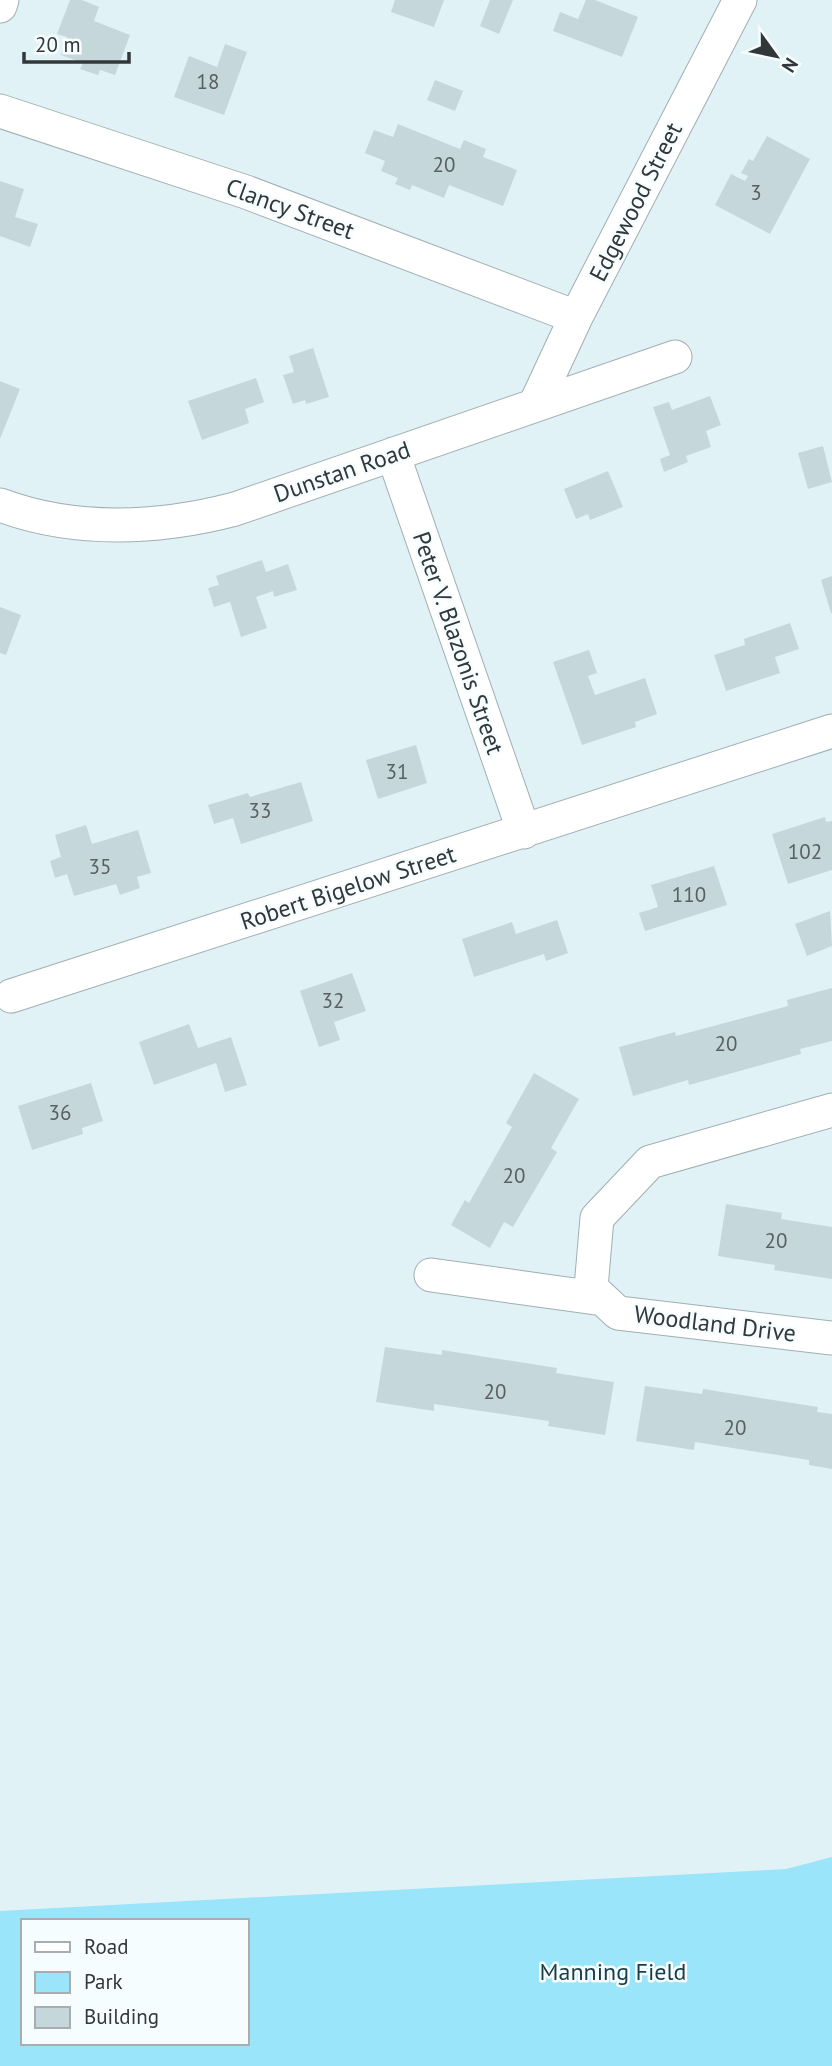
<svg xmlns="http://www.w3.org/2000/svg" width="832" height="2066" font-family="'PT Sans',sans-serif">
<style>
.green{fill:#9ae5fa;fill-rule:evenodd}
.building{fill:#c6d7db}
.lines{fill:none;stroke-linecap:round;stroke-linejoin:round}
.street-casing{stroke:#9fafb3;stroke-width:35}
.street{stroke:#fff;stroke-width:33}
.labels{text-anchor:middle;stroke-width:5;stroke-linejoin:round;paint-order:stroke}
.number-label{font-size:21px;fill:#576062}
.street-label{font-size:24px;fill:#32383a;stroke:#f6fdff}
.park-label{font-size:24px;fill:#193d46;stroke:#f6fdff}
</style>
<rect width="100%" height="100%" fill="#e1f2f7"/>
<path class="green" d="M832 1857V2066H0V1911L786 1869ZM23 1921H247V2043H23Z"/>
<path class="building" d="M70 0H82L99 7 94 21 130 35 115 75 100 70 98 75 80 69 83 63 61 55 67 37 57 34Z
M395 0H444L434 27 391 12Z
M490 0H513L499 34 480 26Z
M586 0H595L638 17 622 57 553 31 560 12 578 19Z
M225 44 247 52 224 115 174 97 189 56 217 67Z
M435 80 463 91 455 111 427 100Z
M398 124 460 149 464 140 486 149 483 157 517 170 503 206 449 185 444 198 412 185 410 190 395 184 398 178 381 171 385 161 365 153 374 130 393 137Z
M767 136 810 159 770 234 715 205 731 174 745 181 748 176 741 173 749 159 753 161Z
M0 181 24 189 15 217 38 224 30 247 0 236Z
M313 348 329 397 306 404 305 400 293 404 283 375 294 372 289 356Z
M256 378 264 402 245 409 249 423 202 440 188 401Z
M0 381 20 389 0 439Z
M710 396 721 425 706 431 711 447 686 456 688 462 664 472 660 459 670 455 653 407 669 402 672 410Z
M823 446 832 482 808 489 798 453Z
M608 471 623 507 590 520 588 514 576 519 564 489Z
M262 560 266 572 288 564 297 590 274 597 273 591 256 597 267 628 241 637 230 602 214 607 208 588 219 585 216 576Z
M832 576V613H831L821 580Z
M0 607 21 615 6 655 0 653Z
M790 623 799 649 775 657 780 673 726 691 714 655 745 645 744 639Z
M589 650 597 673 588 676 595 695 645 678 657 714 635 722 636 727 582 745 553 662Z
M416 745 427 783 378 799 366 760Z
M301 782 313 821 241 844 233 818 214 824 208 805 248 793 250 797Z
M825 817 826 822 832 821V870L788 884 772 834Z
M86 825 92 844 138 830 151 873 137 877 140 888 120 895 116 884 74 896 67 874 55 878 50 861 61 857 55 835Z
M714 866 727 905 645 931 639 913 658 907 651 885Z
M830 911 832 946 807 956 795 924Z
M557 920 568 953 546 961 544 954 474 977 462 939 512 922 516 934Z
M352 973 366 1011 334 1022 340 1040 319 1047 300 991Z
M832 988V1041L800 1049 801 1054 689 1085 688 1080 633 1096 619 1047 675 1032 676 1036 788 1006 787 1000Z
M189 1024 198 1048 231 1037 247 1085 225 1092 216 1063 154 1085 139 1042Z
M534 1073 579 1099 551 1148 557 1152 513 1227 504 1222 490 1248 451 1225 465 1200 469 1203 512 1127 506 1123Z
M91 1083 103 1121 82 1128 83 1134 32 1150 18 1106Z
M726 1204 782 1213 781 1219 832 1227V1279L774 1270 775 1265 718 1256Z
M385 1347 442 1355V1350L557 1368 556 1373 614 1382 605 1435 548 1426 549 1421 434 1404V1411L376 1402Z
M645 1386 702 1394 703 1389 818 1407 817 1412 832 1414V1469L809 1465V1460L695 1442 694 1450 636 1441Z"/>
<g class="lines">
<defs>
<path id="street" d="M0 6 2 0
M0 111 246 192 576 317
M535 405 576 317 740 0
M393 454 524 832
M0 505C75 533 159 529 235 509L675 357
M11 996 832 731
M832 1110 650 1162 597 1218 591 1288 618 1313 832 1338
M431 1275 603 1299"/>
</defs>
<use href="#street" class="street-casing"/>
<use href="#street" class="street"/>
</g>
<g class="labels">
<g class="number-label">
<text x="208" y="89">18</text>
<text x="444" y="172">20</text>
<text x="756" y="200">3</text>
<text x="397" y="779">31</text>
<text x="260" y="818">33</text>
<text x="805" y="859">102</text>
<text x="100" y="874">35</text>
<text x="689" y="902">110</text>
<text x="333" y="1008">32</text>
<text x="726" y="1051">20</text>
<text x="60" y="1120">36</text>
<text x="514" y="1183">20</text>
<text x="776" y="1248">20</text>
<text x="495" y="1399">20</text>
<text x="735" y="1435">20</text>
</g>
<g class="street-label">
<text transform="translate(636 202) rotate(-63)" y="8">Edgewood Street</text>
<text transform="translate(290 209) rotate(20)" y="8">Clancy Street</text>
<text transform="translate(342 472) rotate(-19)" y="8">Dunstan Road</text>
<text transform="translate(458 643) rotate(71)" y="8">Peter V. Blazonis Street</text>
<text transform="translate(348 888) rotate(-18)" y="8">Robert Bigelow Street</text>
<text transform="translate(715 1324) rotate(7)" y="8">Woodland Drive</text>
</g>
<g class="park-label">
<text x="613" y="1980">Manning Field</text>
</g>
</g>
<rect x="21" y="1919" width="228" height="126" fill="#f6fdff" stroke="#a8aeb0" stroke-width="2"/>
<rect x="35" y="1942" width="35" height="10" fill="#ffffff" stroke="#a8aeb0" stroke-width="2"/>
<text x="84" y="1954" font-size="21" fill="#32383a">Road</text>
<rect x="35" y="1972" width="35" height="21" fill="#9ae5fa" stroke="#a8aeb0" stroke-width="2"/>
<text x="84" y="1989" font-size="21" fill="#32383a">Park</text>
<rect x="35" y="2007" width="35" height="21" fill="#c6d7db" stroke="#a8aeb0" stroke-width="2"/>
<text x="84" y="2024" font-size="21" fill="#32383a">Building</text>
<g transform="translate(776 56) rotate(123)" stroke="#f6fdff" stroke-width="5" paint-order="stroke">
<path d="M0-5L12 26L0 18L-12 26Z" fill="#32383a"/>
<text y="-10" font-size="19" font-weight="bold" text-anchor="middle" fill="#32383a">N</text>
</g>
<path d="M24 52v10h105v-10" fill="none" stroke="#32383a" stroke-width="3.5"/>
<text x="35" y="52" font-size="21" fill="#32383a" stroke="#f6fdff" stroke-width="5" paint-order="stroke">20 m</text>
</svg>
